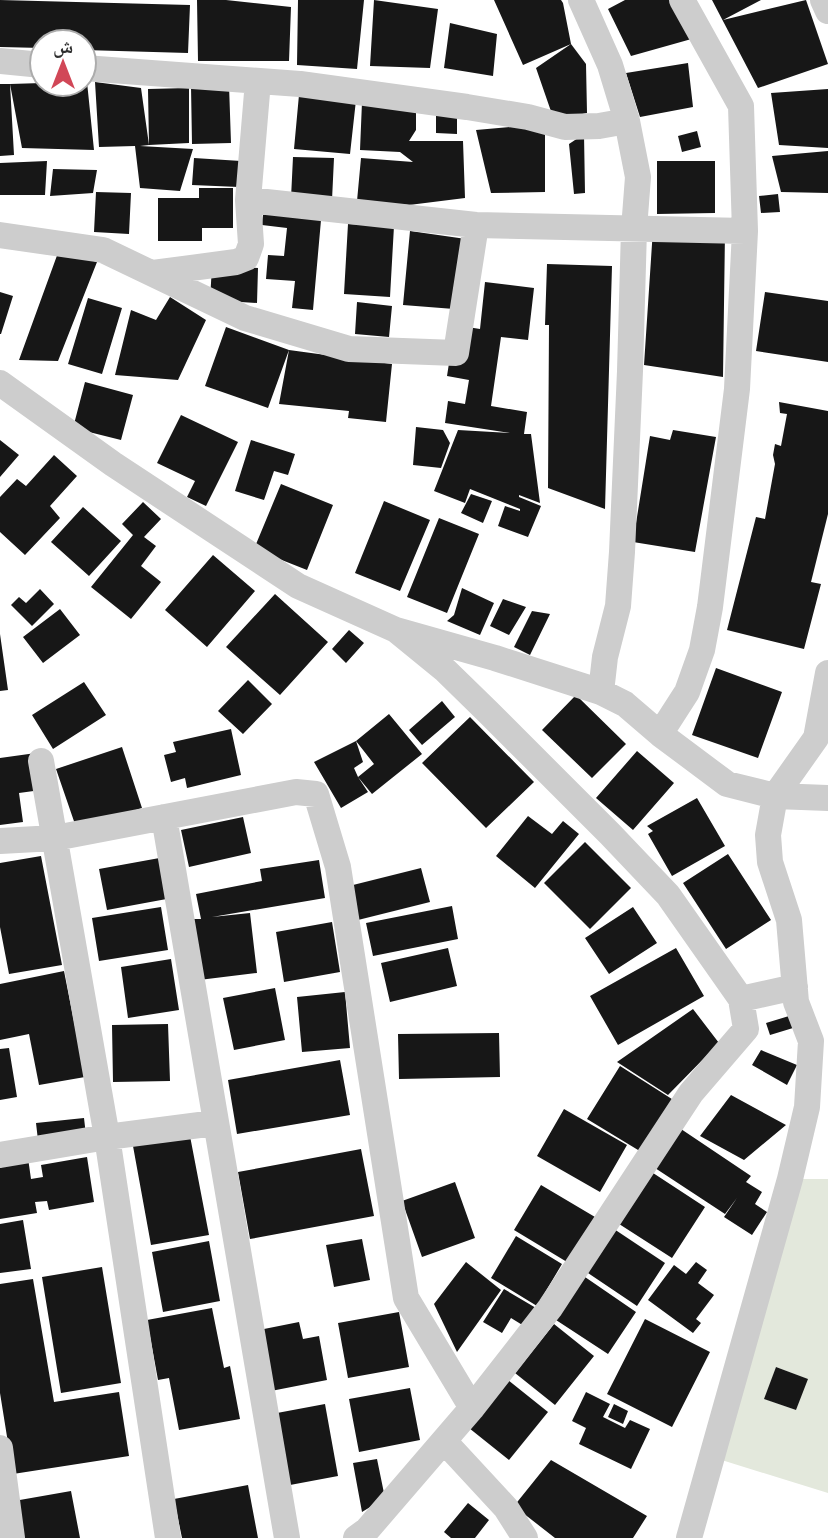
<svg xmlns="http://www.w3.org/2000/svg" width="828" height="1538" font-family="'Exo 2','Noto Naskh Arabic',sans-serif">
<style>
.green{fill:#e3e8dc;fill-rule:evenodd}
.building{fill:#171717;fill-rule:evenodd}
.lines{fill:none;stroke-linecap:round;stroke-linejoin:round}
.minor{stroke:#cdcdcd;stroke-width:26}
</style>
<rect width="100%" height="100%" fill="#fff"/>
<path class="green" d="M790 1179H828V1493L712 1457ZM776 1367 807 1379 796 1410 765 1399Z"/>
<path class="building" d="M0 0 190 5 188 53 84 50V42H42V48L0 47Z
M197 0H226L291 7 289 61H198Z
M298 0H364L357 69 297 65Z
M374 0 438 9 430 68 370 66Z
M494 0H561L563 3 571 44 523 65Z
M625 0H678L695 38 631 56 608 9Z
M712 0H761L723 20 806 0 828 64 758 88Z
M450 23 497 34 493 76 444 68Z
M571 44 586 64 587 113 554 120 536 68Z
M688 63 693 107 640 117 626 73Z
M84 82H87L94 150 22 148 10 84 14 155 0 156V84H10L42 83 84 84Z
M95 82 141 88 149 145 148 89 189 88V143L149 145 140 146 193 149 180 191 140 188 135 146 99 147Z
M300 84 357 91 350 154 294 149Z
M229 85 231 143 192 144 191 86Z
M828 89V148L779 145 771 93Z
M362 102 416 111V130L409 141H463L465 198 409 205 357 201 361 158 413 162 400 152 360 150Z
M436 114 457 115V134L436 133Z
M545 124V192L491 193 476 130Z
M697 131 701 147 682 152 678 136Z
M584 134 585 193 574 194 569 144Z
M828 151V193L781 192 772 156Z
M293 157 334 158 332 200 291 198Z
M194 158 241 161 239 187 192 185Z
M47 161 45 195H0V163Z
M657 161H715V213L657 214Z
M53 169 97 170 93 193 50 196Z
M199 188H233V228H202V241H158V198H199Z
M96 192 131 193 129 234 94 232Z
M778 194 780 212 761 213 759 196Z
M264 204 322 209 313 310 292 308 295 281 266 279 268 255 284 256 287 228 262 225Z
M348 224 394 226 390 297 344 294Z
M653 229 725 232 723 377 644 365Z
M410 231 473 240 454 309 403 305Z
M59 250 97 262 58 361 19 360Z
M547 264 612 266 605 509 548 488 549 325H545Z
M212 266 258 268 257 303 210 300Z
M485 282 534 288 528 340 501 337 491 406 527 412 524 434H531L540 503 519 495V497L541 506 528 537 498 526 505 506 520 511V509L470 489 465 503 434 491 458 430 510 433 445 423 448 401 465 404 469 380 447 376 455 325 480 329Z
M0 292 13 296 1 334H0Z
M765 292 828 301V362L756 351Z
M170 297 206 320 178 380 115 375 131 310 156 320Z
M88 298 122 308 102 374 68 364Z
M357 302 392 306 389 337 355 334Z
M226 327 289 350 268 408 205 386Z
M289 350 392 364 386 422 348 418 349 411 279 404Z
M85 382 133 395 121 440 73 428Z
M779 402 828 411V514L811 582 821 584 804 649 727 630 756 517 765 519 775 464 773 455 775 444 781 446 787 414 780 413Z
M181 415 238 442 206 506 187 497 195 481 157 463Z
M416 427 443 430 450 443 441 468 413 465Z
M673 430 716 437 695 552 633 542 650 436 670 440Z
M0 440 19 455 0 477Z
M251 440 295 454 288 475 274 471 264 500 235 491Z
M54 455 77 476 50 506 60 518 25 555 0 532V497L17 479 26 486Z
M281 484 333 505 307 570 254 549Z
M471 494 492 501 483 523 461 513Z
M384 501 430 520 400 591 355 573Z
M143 502 161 519 144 537 156 546 141 566 161 582 131 619 91 587 133 535 122 524Z
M83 507 121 541 89 576 51 542Z
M439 518 479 534 447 613 407 597Z
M213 555 255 591 207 647 165 610Z
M462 588 494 603 480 635 447 621 454 615Z
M40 589 54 604 32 626 11 605 19 597 26 603Z
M275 594 328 642 280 695 226 647Z
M503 599 526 607 509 635 490 626Z
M60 609 80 635 43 663 23 637Z
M532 611 550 614 530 655 514 647Z
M349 630 364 643 346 663 332 649Z
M0 634 8 690 0 691Z
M716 668 782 692 758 758 692 735Z
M248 680 272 704 243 734 218 711Z
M84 682 106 715 53 749 32 715Z
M576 695 626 744 592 778 542 730Z
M442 701 455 717 422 745 409 730Z
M389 714 422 754 372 794 358 777 368 792 341 808 314 762 356 741ZM356 741 374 764 358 777 354 768 363 762Z
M470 717 534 782 486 828 422 763Z
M231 729 241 775 187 788 185 778 171 782 164 755 176 752 173 742Z
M122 747 142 808 77 830 56 769Z
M637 751 674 783 633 830 596 798Z
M36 753 41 790 19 793 23 822 0 825V758Z
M697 798 725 846 672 876 648 834 653 831 647 826Z
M528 816 552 834 563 821 579 834 535 888 496 856Z
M243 817 251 853 189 867 181 830Z
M585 842 631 888 590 929 544 883Z
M728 854 771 920 726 949 683 883Z
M41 856 62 965 9 974 0 927V863Z
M165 857 172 898 107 910 99 869Z
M319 860 325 898 212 917 250 913 257 973 199 980 192 919H201L196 894 262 881 260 869Z
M421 868 430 902 358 920 349 886Z
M452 906 458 939 373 956 366 923Z
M161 907 168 950 99 961 92 918Z
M633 907 657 943 609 974 585 938Z
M332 922 340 972 284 982 276 932Z
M448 948 457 986 390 1002 381 963Z
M676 948 704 996 618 1045 590 996Z
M171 959 179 1010 128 1018 121 967Z
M64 971 85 1077 39 1085 29 1034 0 1040V984Z
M275 988 285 1040 234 1050 223 998Z
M345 992 350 1048 302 1052 297 997Z
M693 1009 719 1043 668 1095 617 1062Z
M789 1016 793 1028 770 1035 766 1023Z
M168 1024 170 1081 113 1082 112 1025Z
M499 1033 500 1077 399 1079 398 1034Z
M9 1048 17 1097 0 1100V1049Z
M761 1050 797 1065 787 1085 752 1065Z
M340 1060 350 1115 237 1134 228 1080Z
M620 1066 675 1101 643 1153 587 1119Z
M731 1095 786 1125 744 1160 700 1136Z
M564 1109 627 1145 600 1192 537 1156Z
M84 1118 87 1144 39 1149 36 1123Z
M681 1129 751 1176 746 1182 762 1192 755 1204 767 1212 752 1235 724 1217 737 1198 725 1214 655 1168Z
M190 1136 209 1235 151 1245 133 1146Z
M361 1149 374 1216 250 1239 238 1172Z
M87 1157 94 1202 49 1210 47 1201 35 1202 37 1213 0 1219V1163L28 1158 31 1179 43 1177 41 1165Z
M650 1171 705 1207 672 1258 616 1222Z
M455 1182 475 1238 422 1257 402 1201Z
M541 1185 595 1217 567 1262 514 1230Z
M23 1220 31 1269 0 1273V1224Z
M614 1229 665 1263 637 1306 585 1271Z
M516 1236 562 1264 537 1306 491 1278Z
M362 1239 370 1280 334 1287 326 1245Z
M209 1241 220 1301 163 1312 152 1252Z
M466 1262 501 1290 457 1352 434 1304Z
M696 1262 707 1270 698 1283 714 1295 696 1319 701 1323 693 1333 648 1300 674 1265 686 1274Z
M102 1267 121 1383 61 1393 42 1277Z
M585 1277 636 1312 608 1354 556 1320Z
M33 1279 54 1402 119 1392 129 1456 13 1474 0 1393V1284Z
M504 1289 536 1308 524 1326 511 1318 502 1333 483 1322Z
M212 1308 224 1368 230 1366 240 1419 179 1430 169 1378 158 1380 147 1320Z
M399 1312 409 1367 348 1378 338 1323Z
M645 1319 710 1352 672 1427 607 1394Z
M299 1322 303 1339 319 1336 327 1380 271 1391 259 1330Z
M554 1324 594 1356 555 1405 515 1373Z
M776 1367 808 1379 796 1410 764 1399Z
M508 1380 548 1412 509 1460 469 1428Z
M410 1388 420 1440 359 1452 349 1399Z
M586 1392 610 1404 603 1417 625 1428 630 1420 650 1429 631 1469 579 1444 586 1428 572 1421Z
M325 1404 338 1476 290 1485 277 1413Z
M614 1404 628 1411 623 1424 608 1417Z
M377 1459 385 1498 362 1512 353 1463Z
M551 1460 647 1516 633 1538H555L514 1506Z
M248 1485 258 1538H182L174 1499Z
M71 1491 80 1538H21L14 1501Z
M468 1503 489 1520 475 1538H451L444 1532Z"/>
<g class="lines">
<path class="minor" d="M581 0 610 65 627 121 638 177 634 229 630 371 622 552 618 606 605 657 601 692
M823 0 828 11
M0 61 42 65
M84 68 300 84 467 107 528 117 565 127 599 126 627 121
M248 200 476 225 745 231
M0 235 103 250 245 318 349 349 456 353 476 225
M153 273 236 262 246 258 251 244 248 200 258 81
M0 383 113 464 298 586 396 630 495 658 601 692 625 704 660 734 727 784 775 796 816 738 828 673
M660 734 687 692 702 650 710 607 737 389 745 231 741 106 682 0
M41 761 107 1137 168 1538
M164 817 287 1538
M0 841 55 838 296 792 316 794 338 867 406 1298 472 1408
M741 999 795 987
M0 1155 107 1137 215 1123
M444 1441 506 1508 525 1538
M0 1448 12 1538
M356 1538 367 1530 472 1408 550 1308 691 1093 746 1029 741 999 668 895 610 834 488 712 445 670 396 630
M689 1538 790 1179 807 1107 811 1041 796 1002 789 920 770 862 768 835 775 796 828 798"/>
</g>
<g transform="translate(63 63)"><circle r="33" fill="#ffffff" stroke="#acacac" stroke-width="2"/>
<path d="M0-5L12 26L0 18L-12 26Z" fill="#d14757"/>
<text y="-10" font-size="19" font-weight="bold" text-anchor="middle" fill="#303030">ش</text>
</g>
</svg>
